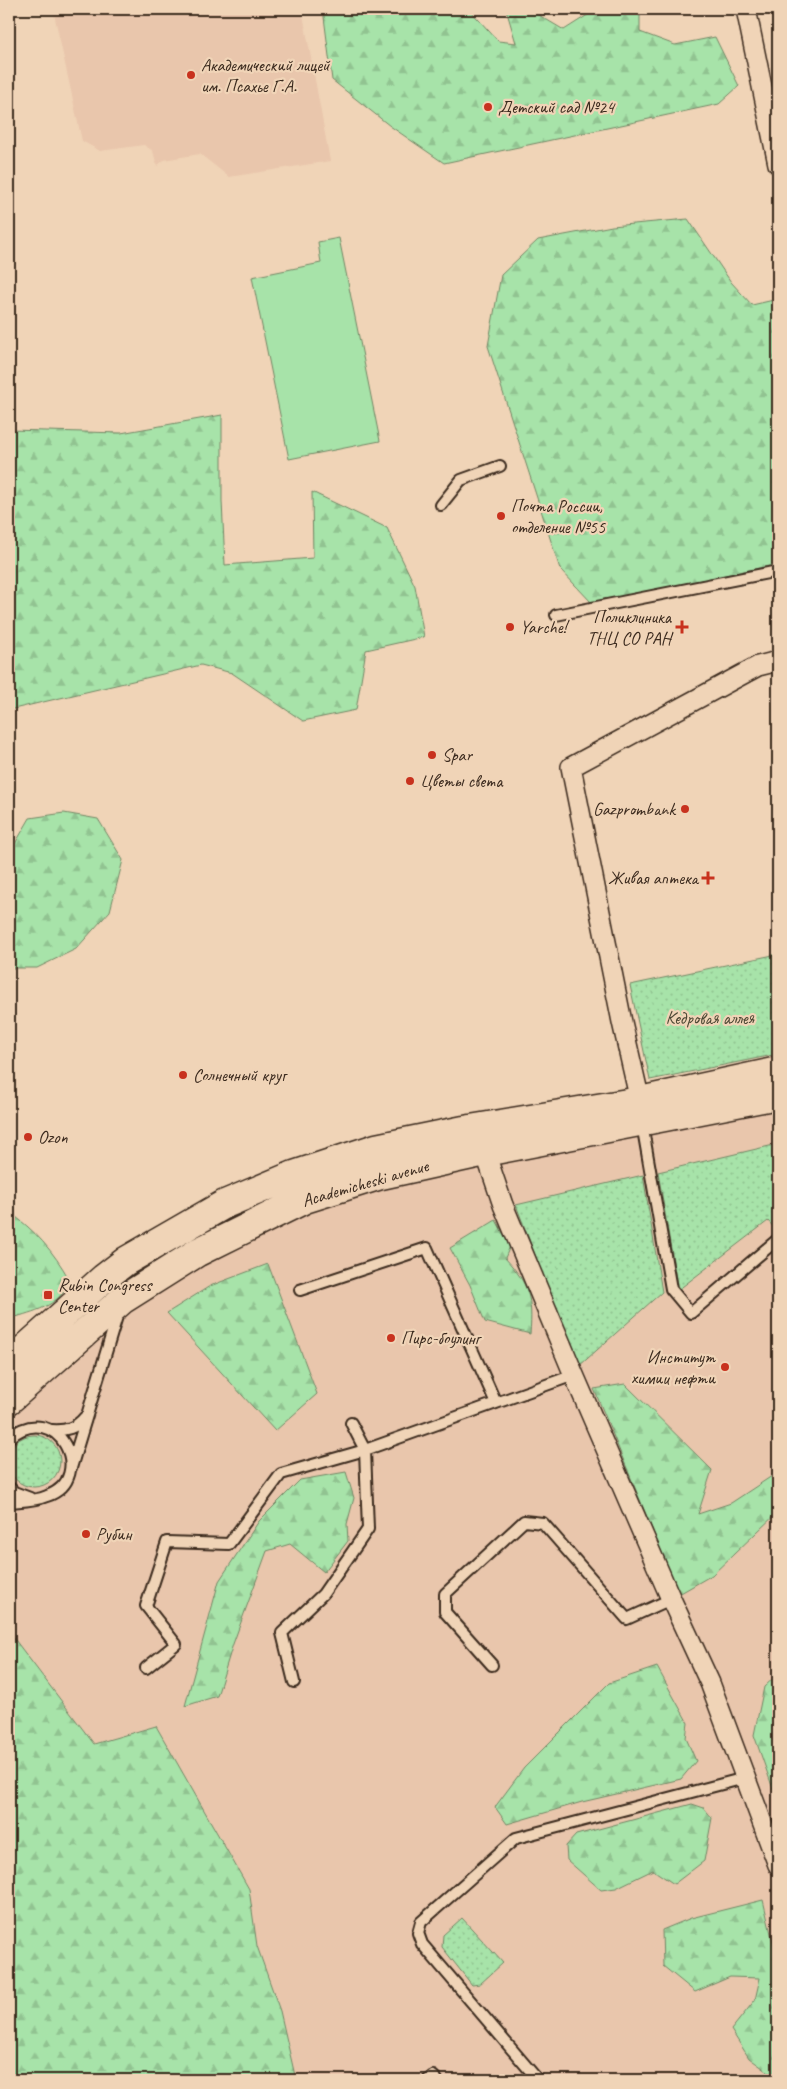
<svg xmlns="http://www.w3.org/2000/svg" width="787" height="2089" font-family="Caveat,sans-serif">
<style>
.built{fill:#e9c6ac}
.grass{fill:url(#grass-dots);stroke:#718664}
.forest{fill:url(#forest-firs);stroke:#718664}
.pitch{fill:#a7e3a9;stroke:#718664}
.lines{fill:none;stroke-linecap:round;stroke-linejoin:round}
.lane-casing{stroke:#3b2a1e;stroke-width:14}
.street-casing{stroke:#3b2a1e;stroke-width:22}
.secondary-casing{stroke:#3b2a1e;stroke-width:31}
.lane{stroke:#f0d4b7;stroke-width:10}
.street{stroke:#f0d4b7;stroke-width:19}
.secondary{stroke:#f0d4b7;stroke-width:28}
.poi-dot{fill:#c8321e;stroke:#f0d4b7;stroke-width:2}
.labels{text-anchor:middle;stroke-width:4.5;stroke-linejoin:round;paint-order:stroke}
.poi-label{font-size:18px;fill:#3b2a1e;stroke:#f0d4b7;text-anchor:start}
.park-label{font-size:18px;fill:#4b4633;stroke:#f0d4b7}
.street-label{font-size:18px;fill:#3b2a1e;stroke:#f0d4b7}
</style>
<defs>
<pattern id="grass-dots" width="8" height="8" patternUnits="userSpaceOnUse" patternTransform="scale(1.25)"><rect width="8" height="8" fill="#a7e3a9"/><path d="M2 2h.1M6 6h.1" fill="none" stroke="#91c391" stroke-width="1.8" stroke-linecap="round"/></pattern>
<pattern id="forest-firs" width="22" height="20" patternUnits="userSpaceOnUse" patternTransform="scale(1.25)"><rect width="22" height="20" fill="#a7e3a9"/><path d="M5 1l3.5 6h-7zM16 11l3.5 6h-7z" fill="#91c391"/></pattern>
</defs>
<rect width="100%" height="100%" fill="#f0d4b7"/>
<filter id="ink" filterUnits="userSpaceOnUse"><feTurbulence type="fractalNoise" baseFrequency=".02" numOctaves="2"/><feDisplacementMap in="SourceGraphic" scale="10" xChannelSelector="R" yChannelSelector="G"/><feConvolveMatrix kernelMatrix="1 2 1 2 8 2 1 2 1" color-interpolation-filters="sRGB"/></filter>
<g filter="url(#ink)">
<path class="built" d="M53 9H302L330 161 229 177 200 154 164 160 157 166 153 151 144 145 100 151 82 141Z
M778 1106V2080H296L280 2011 257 1946 249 1889 156 1726 94 1744 9 1633V1416L131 1307 162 1285 310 1212 382 1187Z"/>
<path class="grass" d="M778 954V1054L650 1080 630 985Z
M778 1144V1232L768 1221 678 1290 658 1172Z
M643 1175 662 1292 578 1367 516 1205Z
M8 1461a26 26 0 1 1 52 0a26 26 0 1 1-52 0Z
M462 1918 503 1963 480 1984 472 1985 442 1947 443 1935Z"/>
<path class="forest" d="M323 9H469L498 41 516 43 506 9 532 11 564 30 597 9H640V32L675 45 715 37 739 86 719 104 444 163 390 126 332 80Z
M688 219 731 282 752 305 778 299V564L592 603 560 569 488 346 501 275 538 240 612 226Z
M222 415V501L225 565 313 558 312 492 387 528 415 586 424 637 366 650 356 710 303 721 232 673 201 665 9 710V430L121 433Z
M64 813 98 819 123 860 110 911 76 949 37 968H9V854L30 818Z
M9 1212C34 1229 54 1252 69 1279 62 1305 38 1310 16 1317L9 1312Z
M496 1220 510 1246 505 1258C529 1284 533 1299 530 1334L485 1322 470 1285 450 1248Z
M268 1264 317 1394 275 1431 167 1313 210 1286Z
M625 1384 712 1470 698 1514 731 1503 778 1472V1512L712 1575 679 1594 594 1389Z
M346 1472 354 1498 347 1524 348 1541 324 1572 290 1544 267 1551 233 1644 217 1696 185 1706 219 1581 259 1521 300 1480Z
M9 1632 94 1744 156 1726 249 1889 257 1946 280 2011 296 2080H9Z
M657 1667 688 1723 686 1738 696 1761 681 1779 582 1802 507 1824 495 1807 524 1768 609 1683Z
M778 1674V1803L754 1735 764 1687Z
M692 1804 704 1808 712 1818 704 1861 674 1884 653 1870 616 1888 601 1890 567 1860 566 1846 576 1835Z
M763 1900 778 1963V2079L749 2058 731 2030 755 2000 760 1978 730 1977 695 1992 663 1966 662 1930 691 1918Z"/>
<path class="pitch" d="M339 238 380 441 289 459 252 277 321 263 318 242Z"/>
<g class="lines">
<defs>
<path id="lane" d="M441 505 461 480 500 466
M556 615 778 571
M642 1124 671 1289 691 1313 778 1239
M300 1290 427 1248 496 1403
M351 1423 365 1450 574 1375
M52 1430C66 1431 76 1428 85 1417
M9 1438C57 1397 98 1478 47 1496 36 1501 21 1501 9 1502
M71 1468 118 1313
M9 1487 14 1492 30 1498
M492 1665 445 1612V1594L524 1521 543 1523 627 1619 671 1599
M146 1668 176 1644 146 1606 167 1542 229 1544 281 1474 365 1450 368 1529 323 1594 282 1633 294 1682
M428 2080 433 2076 437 2080
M538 2080 422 1944 418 1933 421 1922 516 1838 745 1778"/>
<path id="street" d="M746 9 778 164
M640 1101 622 1022 571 767 758 666 778 661
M485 1152 503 1205 574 1375 671 1599 710 1683 778 1865"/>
<path id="secondary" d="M9 1363 104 1278 126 1261 225 1204 294 1175 376 1148 464 1130 640 1101 778 1071
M9 1400 122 1300 198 1252 305 1199 381 1175 485 1152 778 1095"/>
</defs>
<use href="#lane" class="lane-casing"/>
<use href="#street" class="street-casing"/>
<use href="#secondary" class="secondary-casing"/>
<use href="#lane" class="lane"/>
<use href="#street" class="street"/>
<use href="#secondary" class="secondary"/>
</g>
</g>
<g class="poi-dot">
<circle cx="191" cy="75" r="5"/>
<circle cx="488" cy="107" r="5"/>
<circle cx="501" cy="516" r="5"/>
<circle cx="510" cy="627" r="5"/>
<path d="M679.5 619.5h5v5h5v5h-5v5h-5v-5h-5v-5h5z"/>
<circle cx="432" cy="755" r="5"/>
<circle cx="410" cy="781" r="5"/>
<circle cx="685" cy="809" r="5"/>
<path d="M705.5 870.5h5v5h5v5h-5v5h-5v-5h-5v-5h5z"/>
<circle cx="183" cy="1075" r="5"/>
<circle cx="28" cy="1137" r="5"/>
<rect x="43" y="1290" width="10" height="10" rx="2.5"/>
<circle cx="391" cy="1338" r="5"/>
<circle cx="725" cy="1367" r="5"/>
<circle cx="86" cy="1534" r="5"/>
</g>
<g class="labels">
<g class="poi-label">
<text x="201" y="71">Академический лицей<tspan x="201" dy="21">им. Псахье Г.А.</tspan></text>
<text x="498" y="113">Детский сад №24</text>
<text x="511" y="512">Почта России,<tspan x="511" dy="21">отделение №55</tspan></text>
<text x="671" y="623" text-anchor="end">Поликлиника<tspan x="671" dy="21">ТНЦ СО РАН</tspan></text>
<text x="520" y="633">Yarche!</text>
<text x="442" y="761">Spar</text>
<text x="420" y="787">Цветы света</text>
<text x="675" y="815" text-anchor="end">Gazprombank</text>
<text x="698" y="884" text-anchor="end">Живая аптека</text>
<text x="193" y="1081">Солнечный круг</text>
<text x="38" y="1143">Ozon</text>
<text x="58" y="1291">Rubin Congress<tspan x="58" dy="21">Center</tspan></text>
<text x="401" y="1344">Пирс-боулинг</text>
<text x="715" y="1363" text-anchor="end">Институт<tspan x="715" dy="21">химии нефти</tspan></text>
<text x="96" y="1540">Рубин</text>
</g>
<g class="park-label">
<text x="710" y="1024">Кедровая аллея</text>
</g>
<g class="street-label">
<text transform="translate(365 1183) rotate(-16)" y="6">Academicheski avenue</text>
</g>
</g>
<rect width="787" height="2089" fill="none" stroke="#f0d4b7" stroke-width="30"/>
<rect x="15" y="15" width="757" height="2059" fill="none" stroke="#3b2a1e" stroke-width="2" filter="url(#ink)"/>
</svg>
